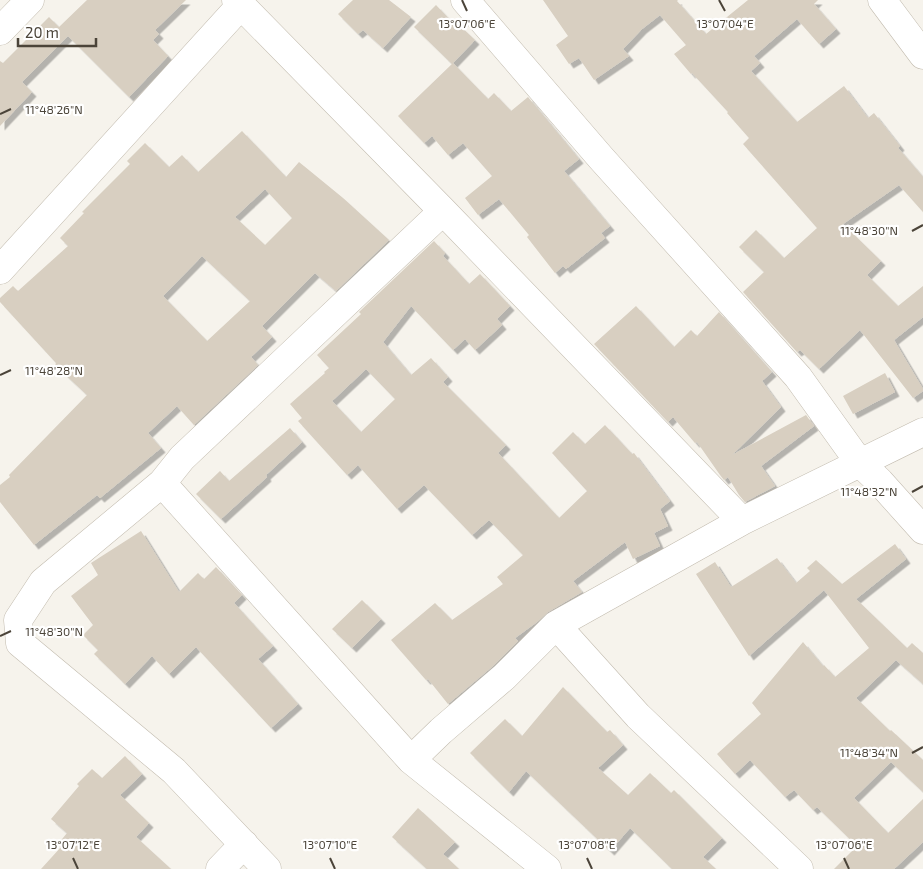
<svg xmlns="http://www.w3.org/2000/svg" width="923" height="869" font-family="'Exo 2',sans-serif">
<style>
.building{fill:#d8cfc1;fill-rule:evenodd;filter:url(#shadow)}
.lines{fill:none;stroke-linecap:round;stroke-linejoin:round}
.street-casing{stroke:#c2bbae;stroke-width:29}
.street{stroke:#fff;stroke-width:28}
.ticks{fill:none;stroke:#4b4439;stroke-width:2}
.ticks-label{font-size:12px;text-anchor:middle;fill:#4b4439;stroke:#fff;stroke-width:4.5;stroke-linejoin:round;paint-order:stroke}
</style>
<defs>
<filter id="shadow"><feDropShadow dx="4.5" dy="4.5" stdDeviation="0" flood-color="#0004"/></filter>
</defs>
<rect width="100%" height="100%" fill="#f6f3ec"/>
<path class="building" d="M87 0H186L155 30 159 34 153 40 168 56 129 97 68 36 22 82 32 92 0 126V61L3 63 49 17 59 27Z
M353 0H389L411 17 383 48 363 30 358 34 338 14Z
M543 0H678L677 1 706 34 748 0H818L814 4 836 29 819 44 797 19 754 56 760 63 751 71 797 122 844 86 868 118 874 113 900 146 898 148 923 177V212L899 185 843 224 881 261 867 275 898 306 923 286V317L894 340 923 389V391L913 398 860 330 819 369 800 350 797 352 743 292 764 272 739 247 756 230 784 258 817 228 743 144 749 138 727 113 728 112 692 73 691 74 674 54 686 45 660 15 642 29 623 49 629 56 594 80 579 58 569 64 556 45 568 36Z
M436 5 455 25 457 23 475 40 452 64 414 27Z
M453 63 488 99 494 93 511 111 528 97 579 159 564 171 610 226 601 233 605 238 566 269 563 266 555 273 527 237 529 235 499 199 478 215 465 198 492 176 463 143 448 155 432 136 424 143 398 116Z
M242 131 286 177 299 162 343 198 389 240 336 291 315 273 262 326 272 337 251 357 258 365 194 425 177 406 148 433 161 448 100 498 97 495 34 545 0 502V485L10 477 9 475 87 395 55 365 56 363 0 302V298L13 286 18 291 68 246 60 238 84 213 82 212 130 164 127 161 145 143 169 167 182 155 198 172ZM265 189 292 218 265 245 235 217ZM202 256 250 301 207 341 163 296Z
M434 241 445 253 443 256 469 284 480 274 510 306 497 319 502 325 475 350 465 339 453 350 411 306 383 342 411 375 431 358 448 377 443 382 506 445 498 453 559 518 587 491 552 453 573 432 585 444 605 425 632 454 634 453 670 501 660 509 668 526 654 533 660 546 633 559 625 542 573 581 582 592 548 612 537 622 515 638 518 641 493 666 448 704 428 679 426 680 391 640 435 603 452 620 503 584 497 577 523 555 489 520 472 535 424 485 397 509 358 465 347 475 298 421 302 418 290 404 325 373 324 372 329 368 317 355 361 314 359 312ZM366 369 395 399 361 432 332 401Z
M636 306 674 347 691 330 697 336 719 312 772 372 762 381 781 407 732 455 806 415 814 426 761 466 775 486 745 502 739 495 728 477 724 480 720 475 697 442 695 443 673 417 668 422 594 344Z
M885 373 895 392 853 414 843 396Z
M290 428 302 442 266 475 267 477 221 519 196 494 220 471 229 481Z
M141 531 179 592 198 573 204 579 216 567 242 595 234 603 273 646 258 659 298 704 271 728 196 647 169 674 152 656 125 684 94 654 98 650 83 635 93 625 71 596 98 575 91 563Z
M895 544 906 559 856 599 907 648 912 643 923 653V684L896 660 856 698 890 731 891 730 923 760V792L891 762 854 798 888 833 923 799V842L894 869H834L857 846 817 807 813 810 794 790 785 797 750 760 735 774 717 754 761 714 752 703 803 642 823 666 824 665 835 677 869 648 824 590 749 656 696 574 715 562 731 587 777 558 796 583 810 571 807 568 816 560 842 584Z
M362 600 381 619 352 648 332 629Z
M563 687 607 732 610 730 623 745 598 768 628 795 650 773 671 793 674 790 722 838 703 857 716 869H672L630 828 610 851 526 771 509 792 470 753 505 719 522 736Z
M125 756 142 774 120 795 149 823 136 837 171 869H41L61 847 58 844 67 833 51 819 79 786 77 784 92 769 102 778Z
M418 808 455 842 443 854 459 869H427L392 837Z"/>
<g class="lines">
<defs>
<path id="street" d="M236 0 443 211 742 521
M465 0 601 158 798 377 859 462 880 482 923 530
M882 0 923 55
M0 31 30 0
M0 270 241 5
M162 483 411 760 547 869
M556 625 638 716 799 869
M411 760 441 731 504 677 556 625 742 521 923 432
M220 869 244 844
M267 869 174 771 20 643 18 620 43 582 162 483 182 458 443 211"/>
</defs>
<use href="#street" class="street-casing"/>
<use href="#street" class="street"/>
</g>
<path class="ticks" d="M462 0 467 11M719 0 725 11M0 114 11 109M912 231 923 225M0 375 11 370M912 492 923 486M0 636 11 631M912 753 923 747M73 858 78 869M330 858 335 869M587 858 592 869M844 858 849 869"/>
<g class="ticks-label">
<text x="467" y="28">13°07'06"E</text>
<text x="725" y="28">13°07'04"E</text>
<text x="54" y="114">11°48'26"N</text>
<text x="869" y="235">11°48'30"N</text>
<text x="54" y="375">11°48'28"N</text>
<text x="869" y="496">11°48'32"N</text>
<text x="54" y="636">11°48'30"N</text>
<text x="869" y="757">11°48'34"N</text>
<text x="73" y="849">13°07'12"E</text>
<text x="330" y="849">13°07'10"E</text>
<text x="587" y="849">13°07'08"E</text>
<text x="844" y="849">13°07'06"E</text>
</g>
<path d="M18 38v8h78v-8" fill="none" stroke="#4b4439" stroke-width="2.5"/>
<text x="25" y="38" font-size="15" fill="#4b4439" stroke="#ffffff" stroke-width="4" paint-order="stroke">20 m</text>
</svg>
